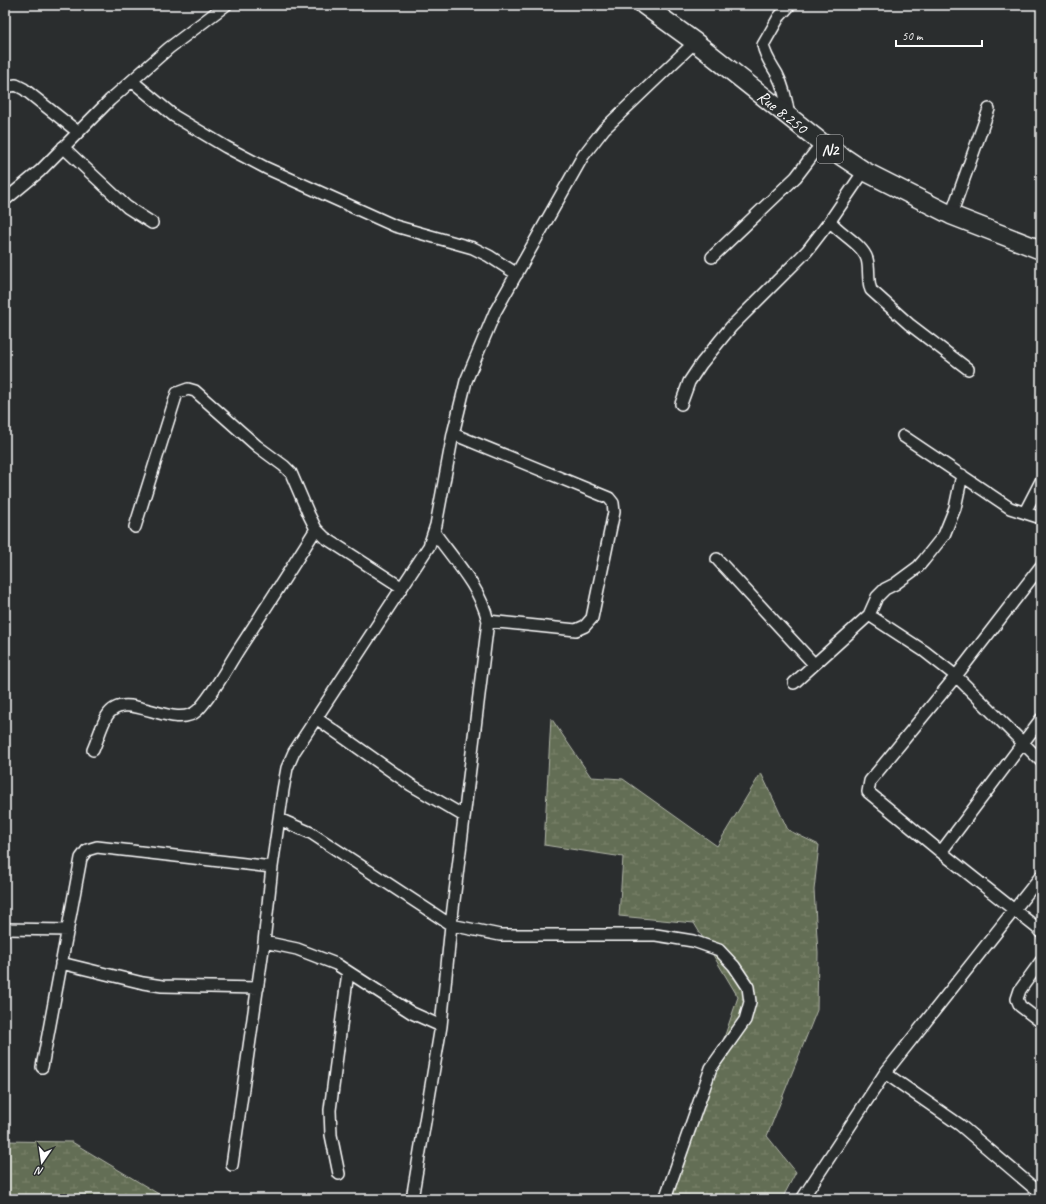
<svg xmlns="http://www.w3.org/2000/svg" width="1046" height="1204" font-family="Caveat,sans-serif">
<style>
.wetland{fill:url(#wetland-marsh);stroke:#b2b6aa}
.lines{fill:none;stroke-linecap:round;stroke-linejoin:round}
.minor-casing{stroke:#fff;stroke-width:14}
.trunk-casing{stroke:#fff;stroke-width:21}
.minor{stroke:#2a2d2e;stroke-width:11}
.trunk{stroke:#2a2d2e;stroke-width:18}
.labels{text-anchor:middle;stroke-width:3.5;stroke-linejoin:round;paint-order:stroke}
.shield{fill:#2a2d2e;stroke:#bfc0c0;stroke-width:1}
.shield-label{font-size:16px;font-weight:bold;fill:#fff}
.street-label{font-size:17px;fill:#fff;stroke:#2a2d2e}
</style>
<defs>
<pattern id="wetland-marsh" width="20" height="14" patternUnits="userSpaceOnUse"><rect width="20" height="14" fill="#646e54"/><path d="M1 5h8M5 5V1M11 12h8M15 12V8" fill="none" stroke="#7b846e"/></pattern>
</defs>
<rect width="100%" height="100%" fill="#2a2d2e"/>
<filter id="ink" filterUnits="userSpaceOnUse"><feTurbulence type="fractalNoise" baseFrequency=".025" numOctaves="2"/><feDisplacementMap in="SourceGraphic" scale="8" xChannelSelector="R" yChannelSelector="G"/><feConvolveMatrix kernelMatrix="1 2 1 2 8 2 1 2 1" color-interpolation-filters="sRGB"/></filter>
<g filter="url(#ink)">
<path class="wetland" d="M551 718 591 777 623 779 717 846 761 773 788 830 819 845 814 890 818 953 817 1010 767 1136 796 1172 782 1199H669L738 997 694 923 619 916 623 857 544 845Z
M5 1141 72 1142 167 1199H5Z"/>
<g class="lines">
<defs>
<path id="minor" d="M132 81 174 116 226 147 266 168 395 226 473 248 489 256 517 274
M5 87 16 85 24 89 78 132
M789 117C787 102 784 87 777 74 771 64 765 56 763 45L779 17 790 5
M63 147 127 207 152 223
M5 200 40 171 110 100 169 48 226 5
M951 215 989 109
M830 221C840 234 862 244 867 259 870 269 867 280 871 290L909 324 968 369
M712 257 796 177 822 143
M681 404 689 382 701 364 731 327 807 251 830 221 864 171
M453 434 609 498 613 503 614 512 592 618 585 626 576 630 488 621
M903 436 1010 508 1041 518
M1025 512 1041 481
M135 527 177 393 188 389 195 391 257 446 284 466 291 473 309 515 316 529 324 537 401 587
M717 559 813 663
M1041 566 956 676 870 781 868 792 941 852 1037 928 1041 933
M869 615 924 651 956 676 1041 761
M794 683 869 615 877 597 885 589 895 584 918 567 924 560 944 535 955 508 962 475
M316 718 411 785 464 816
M93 750C98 739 101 726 107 716 125 686 174 733 198 710 214 693 226 669 239 649 265 609 291 569 316 529
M279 819 311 833 451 925 488 621C480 587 454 560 434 532
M941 852 1041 719
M5 929 68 930
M264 942 297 949 336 964 412 1013 441 1026
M1041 961 1020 990 1017 999 1020 1006 1041 1022
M61 963 143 983 162 986 258 988
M42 1067 81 858 87 850 97 847 272 867
M885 1073 960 1125 1041 1194
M232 1165 264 942 272 867 283 790 287 768 294 752 429 546 436 525 453 434 466 381 495 312 583 156 604 129 695 42
M339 1174 331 1135 330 1110 348 972
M412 1199 441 1026 451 925 500 935H656L693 941 719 950 734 966 748 987 750 1002 745 1020 711 1068 665 1199
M802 1199 885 1073 1041 876"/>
<g id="trunk">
<path id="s1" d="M644 5 695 42 822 143 864 171 951 215 1041 250"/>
</g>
</defs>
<use href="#minor" class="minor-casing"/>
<use href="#trunk" class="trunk-casing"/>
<use href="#minor" class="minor"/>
<use href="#trunk" class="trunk"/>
</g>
</g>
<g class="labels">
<rect class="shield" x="817" y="135" width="26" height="28" rx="3"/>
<g class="shield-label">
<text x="830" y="155">N2</text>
</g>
<g class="street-label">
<text dy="6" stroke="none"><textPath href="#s1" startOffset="175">Rue 8.250</textPath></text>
</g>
</g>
<rect width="1046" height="1204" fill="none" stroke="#2a2d2e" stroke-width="20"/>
<rect x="10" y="10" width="1026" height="1184" fill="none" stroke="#fff" stroke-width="1.5" filter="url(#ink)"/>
<g transform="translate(42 1162) rotate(193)" stroke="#2a2d2e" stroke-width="3" paint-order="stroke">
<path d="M0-3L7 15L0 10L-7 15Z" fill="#ffffff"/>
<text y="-6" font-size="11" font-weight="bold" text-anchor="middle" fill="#ffffff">N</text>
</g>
<path d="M896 40v6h86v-6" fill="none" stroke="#ffffff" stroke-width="2"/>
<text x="902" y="40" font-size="12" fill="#ffffff" stroke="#2a2d2e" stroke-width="3" paint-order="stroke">50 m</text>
</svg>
